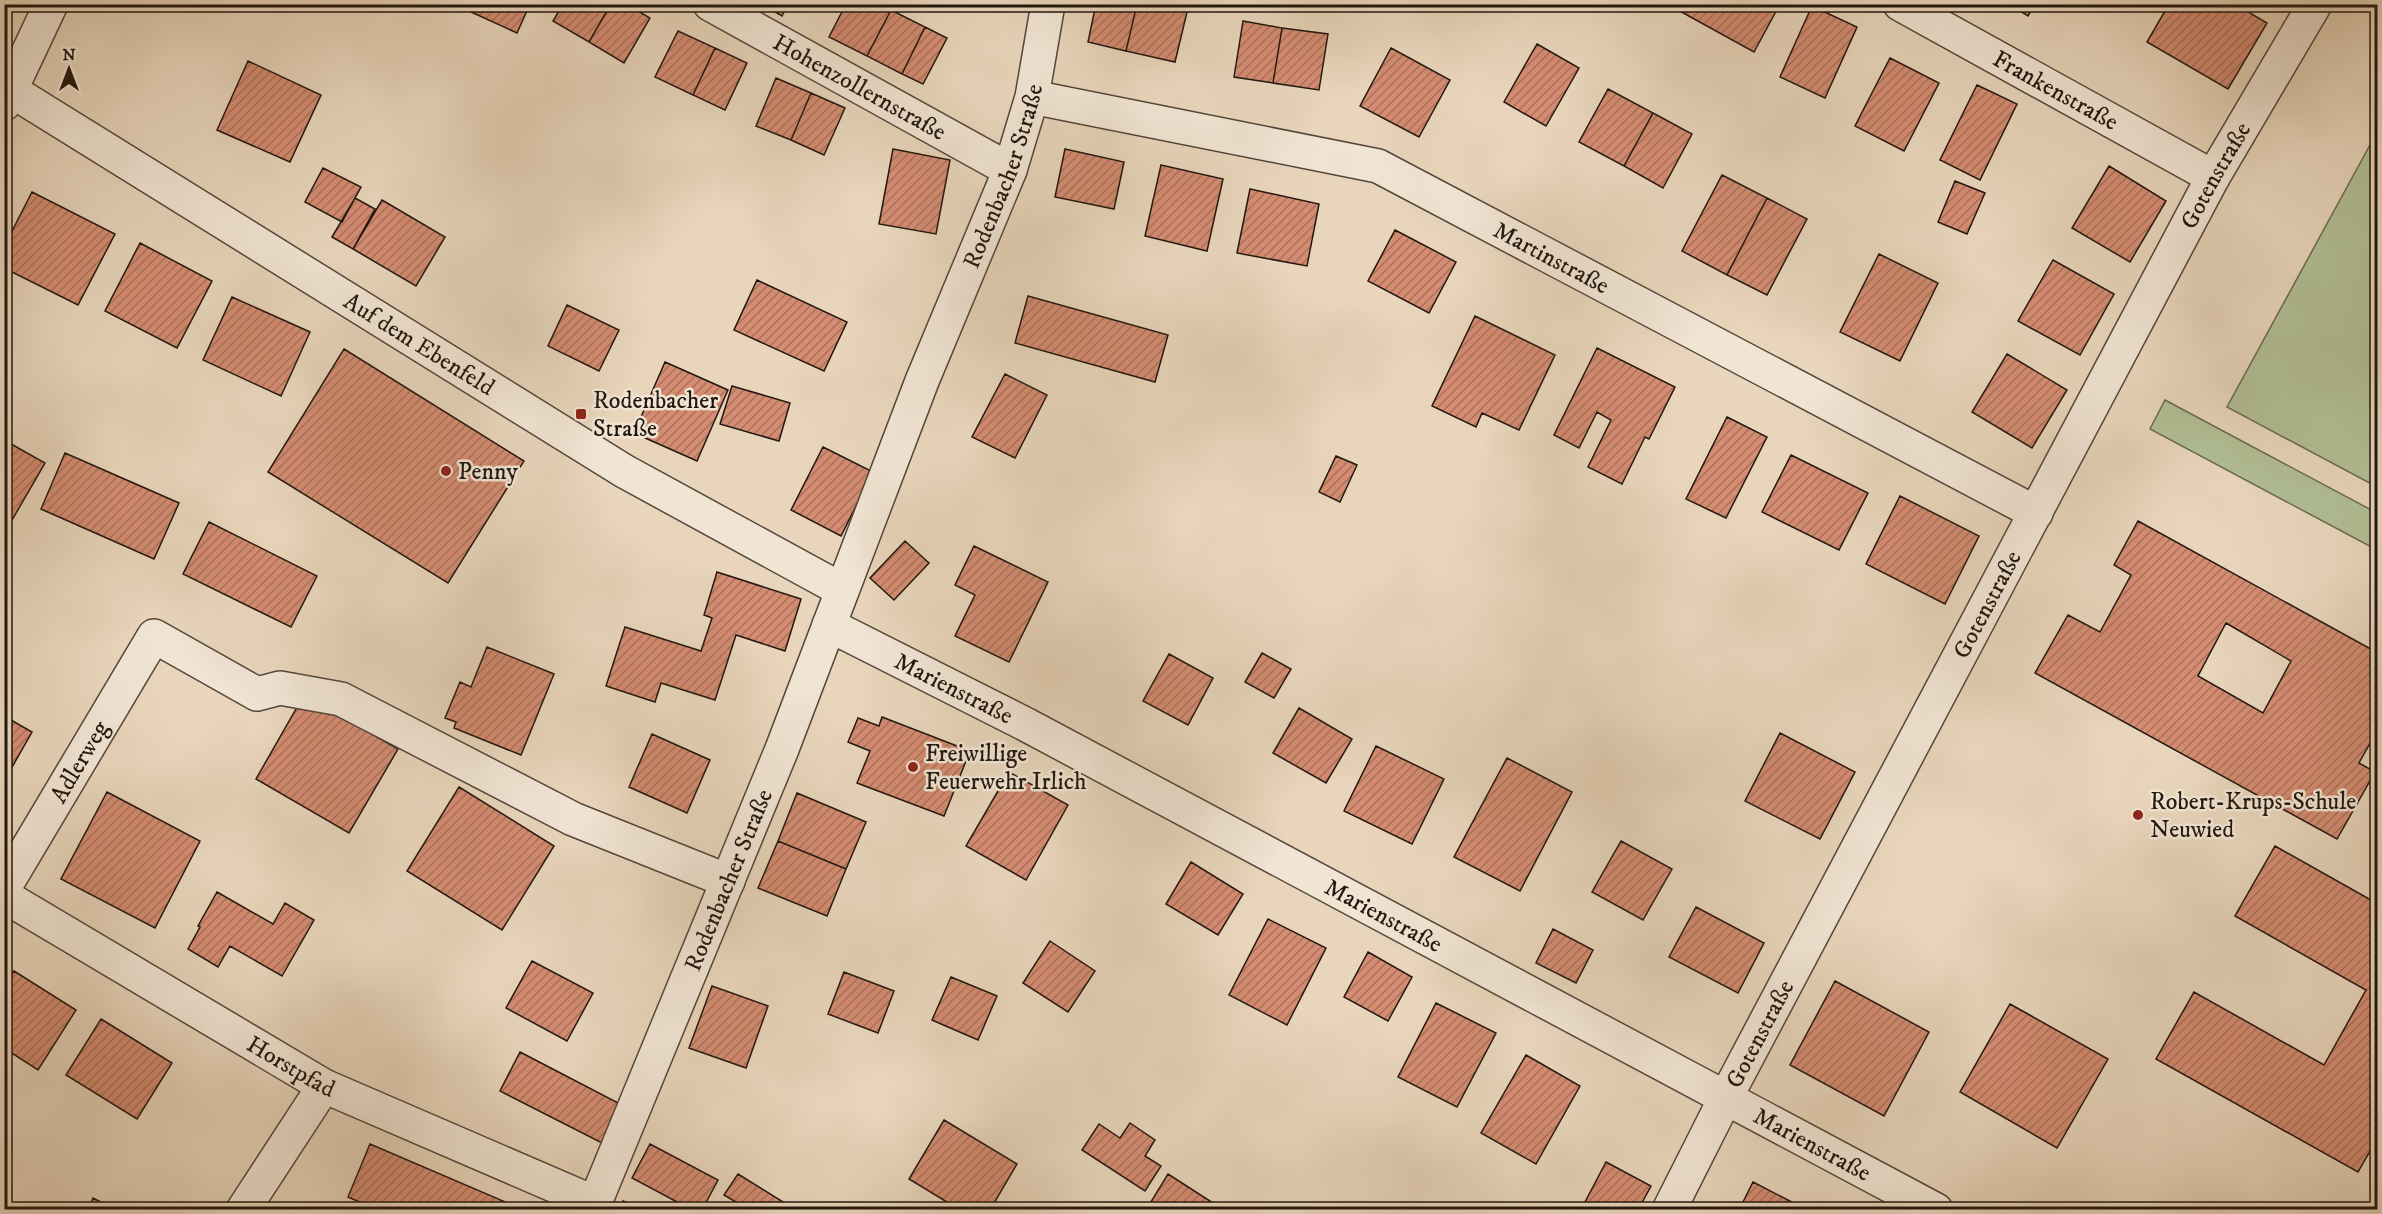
<svg xmlns="http://www.w3.org/2000/svg" width="2382" height="1214" font-family="'IM FELL DW Pica',serif">
<style>
.garden{fill:#b1be94;stroke:#6a6a52;stroke-width:1.5}
.building{fill:url(#building-hatch);stroke:#22170f;stroke-width:1.5;fill-rule:evenodd}
.lines{fill:none;stroke-linecap:round;stroke-linejoin:round}
.minor-casing{stroke:#54463a;stroke-width:36}
.path{stroke:#22170f;stroke-width:4;stroke-dasharray:4.5 3;stroke-linecap:butt}
.minor{stroke:#f0e4d3;stroke-width:33}
.poi-dot{fill:#8f2418;stroke:#f0e4d3;stroke-width:2}
.labels{text-anchor:middle;stroke-width:5;stroke-linejoin:round;paint-order:stroke}
.street-label{font-size:24px;fill:#22170f;stroke:#f0e4d3}
.poi-label{font-size:24px;fill:#22170f;stroke:#f0e4d3;text-anchor:start}
</style>
<defs>
<pattern id="building-hatch" width="6" height="6" patternUnits="userSpaceOnUse" patternTransform="scale(1.5)"><rect width="6" height="6" fill="#d48c72"/><path d="M-1 1l2-2M0 6l6-6M5 7l2-2" fill="none" stroke="#ac715c"/></pattern>
</defs>
<rect width="100%" height="100%" fill="#e8d5bb"/>
<filter id="stains"><feTurbulence type="fractalNoise" baseFrequency=".00333" numOctaves="4"/><feColorMatrix values="0 0 0 0 .2 0 0 0 0 .09 0 0 0 0 .02 0 0 0 .5 -.17"/></filter>
<radialGradient id="worn" r=".72"><stop offset=".6" stop-color="#630" stop-opacity="0"/><stop offset="1" stop-color="#630" stop-opacity=".3"/></radialGradient>
<path class="garden" d="M2377 132V487L2227 407Z
M2165 400 2377 513V550L2150 429Z"/>
<path class="building" d="M4 4H14L4 20Z
M471 4H530L517 33 469 11Z
M563 4H611L589 42 553 21Z
M611 4H626L650 18 624 63 589 42Z
M761 4H788L782 16Z
M846 4H881L891 10 867 56 829 37Z
M1096 4H1137L1126 51 1088 42Z
M1137 4H1153L1187 12 1175 62 1126 51Z
M1667 4H1780L1754 52Z
M2009 4H2035L2028 16Z
M2169 4H2235L2267 23 2228 89 2147 42Z
M1812 6 1857 27 1825 98 1780 77Z
M891 10 925 27 902 74 867 56Z
M1243 21 1282 28 1273 83 1234 77Z
M925 27 947 38 923 84 902 74Z
M1282 28 1328 34 1319 90 1273 83Z
M678 31 715 48 693 95 655 77Z
M1537 44 1579 68 1546 126 1504 102Z
M715 48 747 63 725 110 693 95Z
M1391 48 1450 80 1419 137 1360 106Z
M1890 58 1939 83 1904 151 1855 126Z
M248 61 321 95 290 162 217 130Z
M776 78 811 93 791 140 756 126Z
M1977 85 2017 104 1980 180 1940 160Z
M1608 89 1653 113 1624 166 1579 142Z
M811 93 845 108 824 155 791 140Z
M1653 113 1692 134 1663 188 1624 166Z
M893 149 950 160 936 234 879 224Z
M1065 149 1124 162 1114 209 1055 197Z
M1161 165 1223 179 1207 251 1145 236Z
M2109 166 2166 201 2130 262 2072 228Z
M323 168 361 187 342 222 305 202Z
M1722 175 1767 198 1727 275 1682 251Z
M1955 181 1985 193 1967 234 1938 222Z
M1250 189 1319 204 1307 266 1237 253Z
M32 192 115 234 78 305 4 268V247Z
M355 198 375 209 353 249 332 237Z
M1767 198 1807 219 1767 295 1727 275Z
M382 200 445 237 416 286 353 249Z
M1395 230 1456 262 1429 313 1368 281Z
M140 243 212 281 177 348 105 311Z
M1879 254 1938 283 1900 361 1840 332Z
M2053 260 2114 294 2080 355 2018 321Z
M757 280 847 322 824 371 734 330Z
M1028 296 1168 335 1155 382 1015 343Z
M232 297 310 332 281 396 203 360Z
M567 305 619 330 599 371 548 346Z
M1475 316 1555 355 1519 430 1482 413 1476 427 1432 406Z
M1597 348 1675 387 1649 439 1645 437 1622 484 1588 467 1611 420 1597 412 1579 448 1554 435Z
M344 349 524 461 448 583 268 472Z
M2007 354 2067 390 2032 448 1972 412Z
M665 362 728 390 697 461 634 433Z
M1005 374 1047 395 1015 458 972 437Z
M732 386 790 403 779 441 720 424Z
M1727 417 1767 437 1726 518 1686 499Z
M4 440 45 463 4 534Z
M823 447 873 472 841 536 791 510Z
M65 453 179 503 154 559 41 509Z
M1791 455 1868 493 1839 550 1762 512Z
M1336 456 1357 465 1340 502 1319 492Z
M1900 496 1979 536 1945 604 1866 564Z
M2138 521 2378 653V729L2359 763 2375 772 2337 839 2035 673 2068 615 2100 632 2131 575 2114 565ZM2226 623 2291 661 2263 713 2198 676Z
M209 522 317 576 291 627 183 574Z
M905 541 929 563 894 600 870 578Z
M974 546 1048 582 1009 662 955 636 975 595 955 585Z
M717 572 801 599 785 651 736 635 715 700 661 683 655 702 606 686 625 627 701 651 712 618 704 615Z
M487 647 554 674 521 755 454 728 456 722 445 718 460 682 471 687Z
M1262 653 1291 669 1274 698 1245 682Z
M1169 654 1213 678 1188 725 1143 701Z
M304 695 398 749 349 833 256 779Z
M1299 708 1352 739 1326 783 1273 753Z
M4 716 32 732 7 776 4 775Z
M882 717 970 751 944 816 857 783 870 751 848 742 858 718 879 726Z
M1780 733 1855 772 1820 839 1745 801Z
M652 734 710 760 687 813 629 787Z
M1376 746 1444 779 1412 844 1344 811Z
M1507 758 1572 792 1520 891 1454 857Z
M1009 772 1068 805 1026 880 966 846Z
M459 787 554 846 502 930 407 871Z
M107 792 200 841 155 928 61 879Z
M797 793 866 822 846 869 778 841Z
M778 841 846 869 827 916 758 888Z
M1621 841 1672 869 1643 920 1592 892Z
M2275 846 2378 904V1137L2358 1172 2156 1059 2194 992 2324 1065 2366 990 2235 916Z
M1191 862 1243 894 1218 935 1166 904Z
M217 892 273 924 285 903 314 920 282 976 230 946 218 967 188 949 200 927 198 926Z
M1696 907 1764 943 1738 993 1669 957Z
M1268 919 1326 948 1287 1025 1229 995Z
M1553 929 1593 950 1576 983 1536 963Z
M1050 941 1095 971 1068 1012 1023 983Z
M1368 952 1412 977 1388 1021 1344 997Z
M532 961 593 993 567 1041 506 1008Z
M14 971 76 1010 38 1070 4 1048V985Z
M844 972 894 991 878 1033 828 1014Z
M951 977 997 996 978 1040 932 1020Z
M1835 981 1929 1032 1884 1116 1790 1065Z
M712 986 768 1006 746 1068 689 1048Z
M1436 1003 1496 1033 1457 1107 1398 1077Z
M2010 1004 2108 1059 2057 1148 1960 1092Z
M101 1019 172 1063 137 1119 66 1075Z
M520 1052 624 1106 604 1144 500 1091Z
M1526 1055 1580 1086 1536 1164 1481 1133Z
M944 1120 1017 1164 990 1210H960L909 1179Z
M1130 1123 1155 1140 1145 1156 1161 1166 1145 1191 1082 1150 1099 1124 1120 1138Z
M370 1144 524 1210H378L348 1197Z
M650 1144 718 1180 702 1210H692L632 1178Z
M1606 1162 1651 1186 1638 1210H1594L1584 1204Z
M738 1174 796 1210H749L724 1195Z
M1168 1174 1224 1210H1146Z
M1753 1182 1807 1210H1739Z
M93 1198 116 1210H88Z
M623 1201 643 1210H619Z"/>
<g class="lines">
<defs>
<g id="minor">
<path id="s1" d="M710 4 1010 170"/>
<path id="s2" d="M1900 4 2213 177"/>
<path id="s3" d="M4 86 624 471 842 590"/>
<path id="s4" d="M1032 97 1378 166 2036 513"/>
<path d="M4 104 51 4"/>
<path id="s5" d="M829 625 1025 724 1936 1210"/>
<path id="s6" d="M4 888 154 636 257 694 280 688 341 699 573 819 728 881"/>
<path id="s7" d="M4 896 324 1086 595 1203"/>
<path d="M243 1210 324 1086"/>
<path id="s8" d="M592 1210 782 749 922 381 1010 170 1032 97 1048 4"/>
<path id="s9" d="M1669 1210 1726 1097 2213 177 2315 4"/>
</g>
</defs>
<use href="#minor" class="minor-casing"/>
<path class="path" d="M2373 4 2378 7"/>
<use href="#minor" class="minor"/>
</g>
<g class="poi-dot">
<rect x="575" y="408" width="12" height="12" rx="3"/>
<circle cx="446" cy="471" r="6"/>
<circle cx="913" cy="767" r="6"/>
<circle cx="2138" cy="815" r="6"/>
</g>
<g class="labels">
<g class="street-label">
<text dy="8" stroke="none"><textPath href="#s1" startOffset="171">Hohenzollernstraße</textPath></text>
<text dy="8" stroke="none"><textPath href="#s2" startOffset="178">Frankenstraße</textPath></text>
<text dy="8" stroke="none"><textPath href="#s8" startOffset="1113">Rodenbacher Straße</textPath></text>
<text dy="8" stroke="none"><textPath href="#s9" startOffset="1170">Gotenstraße</textPath></text>
<text dy="8" stroke="none"><textPath href="#s4" startOffset="549">Martinstraße</textPath></text>
<text dy="8" stroke="none"><textPath href="#s3" startOffset="489">Auf dem Ebenfeld</textPath></text>
<text dy="8" stroke="none"><textPath href="#s9" startOffset="684">Gotenstraße</textPath></text>
<text dy="8" stroke="none"><textPath href="#s5" startOffset="140">Marienstraße</textPath></text>
<text dy="8" stroke="none"><textPath href="#s6" startOffset="147">Adlerweg</textPath></text>
<text dy="8" stroke="none"><textPath href="#s8" startOffset="357">Rodenbacher Straße</textPath></text>
<text dy="8" stroke="none"><textPath href="#s5" startOffset="626">Marienstraße</textPath></text>
<text dy="8" stroke="none"><textPath href="#s9" startOffset="198">Gotenstraße</textPath></text>
<text dy="8" stroke="none"><textPath href="#s7" startOffset="334">Horstpfad</textPath></text>
<text dy="8" stroke="none"><textPath href="#s5" startOffset="1112">Marienstraße</textPath></text>
</g>
<g class="poi-label">
<text x="593" y="408">Rodenbacher<tspan x="593" dy="28">Straße</tspan></text>
<text x="458" y="479">Penny</text>
<text x="925" y="761">Freiwillige<tspan x="925" dy="28">Feuerwehr Irlich</tspan></text>
<text x="2150" y="809">Robert-Krups-Schule<tspan x="2150" dy="28">Neuwied</tspan></text>
</g>
</g>
<rect width="2382" height="1214" fill="none" stroke="#e8d5bb" stroke-width="24"/>
<rect x="6" y="6" width="2370" height="1202" fill="none" stroke="#22170f" stroke-width="3"/>
<rect x="12" y="12" width="2358" height="1190" fill="none" stroke="#22170f" stroke-width="1.5"/>
<g transform="translate(69 69)" stroke="#f0e4d3" stroke-width="4.5" paint-order="stroke">
<path d="M0-4.5L10 22L0 15L-10 22Z" fill="#22170f"/>
<text y="-9" font-size="16" font-weight="bold" text-anchor="middle" fill="#22170f">N</text>
</g>
<rect width="100%" height="100%" filter="url(#stains)"/>
<rect width="100%" height="100%" fill="url(#worn)"/>
</svg>
